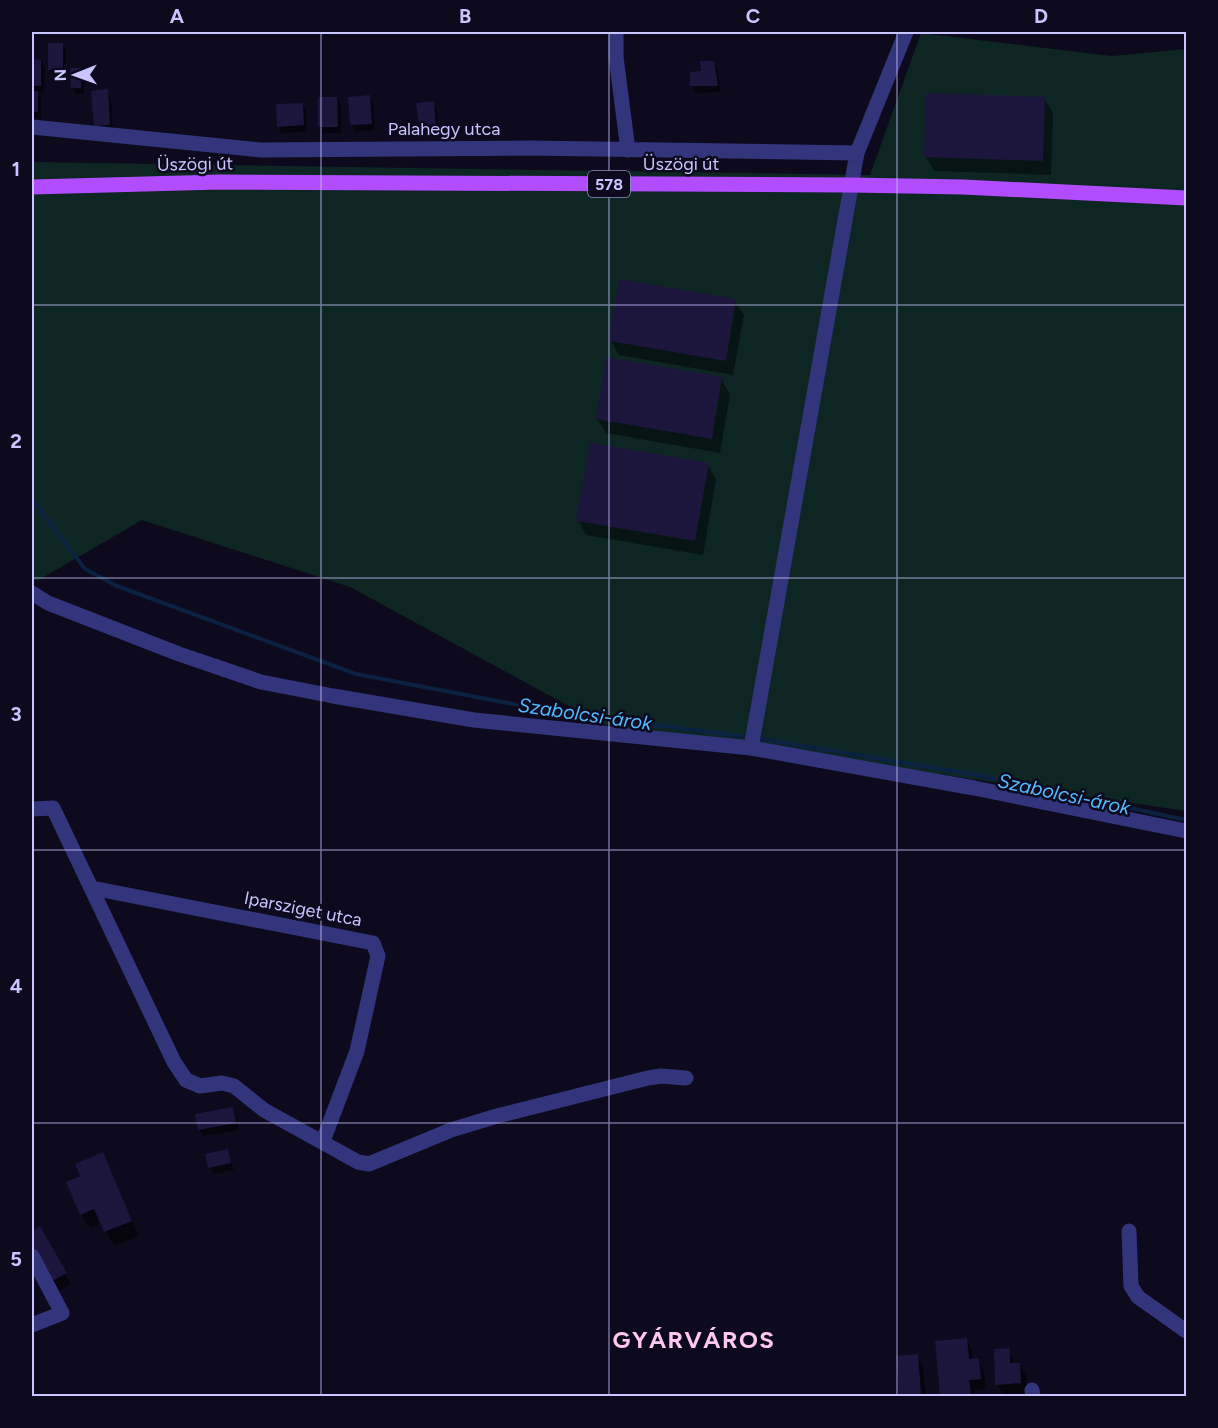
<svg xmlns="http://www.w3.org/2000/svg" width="1218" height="1428" font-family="Figtree,sans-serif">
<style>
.green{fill:#0d2624}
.shadow{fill:#0007}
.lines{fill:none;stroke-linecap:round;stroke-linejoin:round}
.stream{stroke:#0a2140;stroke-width:4}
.building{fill:#1c163d}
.minor{stroke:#33357c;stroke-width:15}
.major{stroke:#b24cff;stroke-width:15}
.grid{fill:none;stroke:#c8c5ff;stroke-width:1.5;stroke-opacity:0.55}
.labels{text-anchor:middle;stroke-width:5;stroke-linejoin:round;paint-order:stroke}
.shield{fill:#0c0a1c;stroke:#908dbb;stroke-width:1.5}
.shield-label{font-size:16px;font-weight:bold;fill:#c8c5ff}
.street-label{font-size:18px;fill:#c8c5ff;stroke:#0c0a1c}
.water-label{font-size:20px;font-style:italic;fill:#53b9ff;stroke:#0c0a1c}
.district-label{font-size:24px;font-weight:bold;letter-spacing:1.5px;fill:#ffc7ee;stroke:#0c0a1c}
.neatline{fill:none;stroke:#c8c5ff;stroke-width:2}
.grid-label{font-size:20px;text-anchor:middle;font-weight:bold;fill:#c8c5ff}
</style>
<rect width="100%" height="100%" fill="#0c0a1c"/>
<path class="green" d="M921 33 1112 56 1186 49V811L602 724 350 587 142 520 37 581 32 578V162L870 175Z"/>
<path class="shadow" d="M62 44 66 51V77H54L50 70Z
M32 61H41L45 68 44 93H37L41 99V118H32Z
M713 62 717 69 721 92 696 93 692 86Z
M80 69 84 76V94H76L72 87Z
M107 91 111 98 113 131 99 132 95 125Z
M369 96 373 103 375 130 356 132 352 125 349 98Z
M337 98 341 105V133H323L319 126Z
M1044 98 1053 113 1051 175 934 171 926 157Z
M433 103 437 110 439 133 424 135 420 128Z
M302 104 306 111 307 132 282 133 278 126Z
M735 301 744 315 733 375 619 355 611 341Z
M721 379 730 394 720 453 606 433 597 419Z
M708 465 716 479 703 555 586 535 578 520Z
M233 1109 239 1130 203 1136 199 1129Z
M227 1150 234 1170 214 1174 210 1167Z
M102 1154 139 1236 114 1246 102 1223 90 1228 81 1214 82 1177Z
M40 1228 71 1284 59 1291 32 1241V1233Z
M966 1340 972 1351 973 1360H978L984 1371 986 1389 975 1390V1396H942L937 1343Z
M1009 1349 1015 1365H1019L1026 1375 1027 1394 1003 1395 997 1384Z
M917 1356 923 1367 926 1396H901Z"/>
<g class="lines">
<path class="stream" d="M32 499 85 569 117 586 356 674 555 712 748 737
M756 738 982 776 1186 820"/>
</g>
<path class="building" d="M48 43H63V70H48Z
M32 59 41 60V86H32Z
M700 61H714L718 86H690V72L701 71Z
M70 68H81V88H71Z
M108 89 110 125 94 126 91 91Z
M32 91H38V112H32Z
M926 93 1045 97 1043 161 924 157Z
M370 95 372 124 350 125 348 97Z
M318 97H337L338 127H318Z
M434 101 436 126 419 128 416 103Z
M303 103 304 125 277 127 276 104Z
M619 279 736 299 726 361 609 341Z
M606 357 722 377 712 439 596 419Z
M590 443 709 463 695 541 576 521Z
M233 1107 236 1123 198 1130 195 1114Z
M228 1149 231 1163 208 1168 205 1154Z
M103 1152 132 1221 104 1232 94 1209 80 1215 66 1182 80 1176 75 1164Z
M40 1226 67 1273 52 1281 32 1245V1231Z
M967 1338 969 1359 979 1358 981 1379 969 1380 971 1396H940L935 1341Z
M1010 1348V1363H1020L1021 1383 995 1385 994 1349Z
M918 1354 921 1394 899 1396 896 1356Z"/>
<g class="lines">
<path class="minor" d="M616 32V57L628 150
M32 127 261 150 529 148 857 153
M32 593 48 603 179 654 261 682 333 696 474 720 751 748 974 788 1186 831
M751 748 857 153 906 32
M32 809 53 808 174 1062 186 1080 200 1086 222 1083 234 1086 264 1110 358 1162 369 1164 451 1130 497 1116 648 1078 661 1076 686 1078
M92 888 373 943 378 956 357 1051 323 1141
M1129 1231 1131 1286 1138 1297 1186 1331
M32 1256 62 1313 32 1325
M1032 1390 1033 1396"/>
<path class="major" d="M32 187 220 182 851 185 963 187 1186 198"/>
</g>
<path class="grid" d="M321 32V1396M609 32V1396M897 32V1396M32 305H1186M32 578H1186M32 850H1186M32 1123H1186"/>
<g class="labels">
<rect class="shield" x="588" y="171" width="42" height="26" rx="4.5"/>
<g class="shield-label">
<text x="609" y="190">578</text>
</g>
<g class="street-label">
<text x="444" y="135">Palahegy utca</text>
<text transform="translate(195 164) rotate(-1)" y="6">Üszögi út</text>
<text x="681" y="170">Üszögi út</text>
<text transform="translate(303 909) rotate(11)" y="6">Iparsziget utca</text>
</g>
<g class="water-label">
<text transform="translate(585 714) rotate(8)" y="7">Szabolcsi-árok</text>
<text transform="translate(1064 794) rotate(12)" y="7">Szabolcsi-árok</text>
</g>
<g class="district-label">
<text x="694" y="1348">GYÁRVÁROS</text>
</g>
</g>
<rect width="1218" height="1428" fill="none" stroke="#0c0a1c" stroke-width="66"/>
<g transform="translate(75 75) rotate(269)" stroke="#0c0a1c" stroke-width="4.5" paint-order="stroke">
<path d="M0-4.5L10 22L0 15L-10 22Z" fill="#c8c5ff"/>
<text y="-9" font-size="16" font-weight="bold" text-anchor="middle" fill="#c8c5ff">N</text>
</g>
<rect x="33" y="33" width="1152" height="1362" class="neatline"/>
<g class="grid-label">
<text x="177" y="23">A</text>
<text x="465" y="23">B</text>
<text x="753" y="23">C</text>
<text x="1041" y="23">D</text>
<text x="16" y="176">1</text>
<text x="16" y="448">2</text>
<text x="16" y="721">3</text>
<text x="16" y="993">4</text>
<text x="16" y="1266">5</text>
</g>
</svg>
